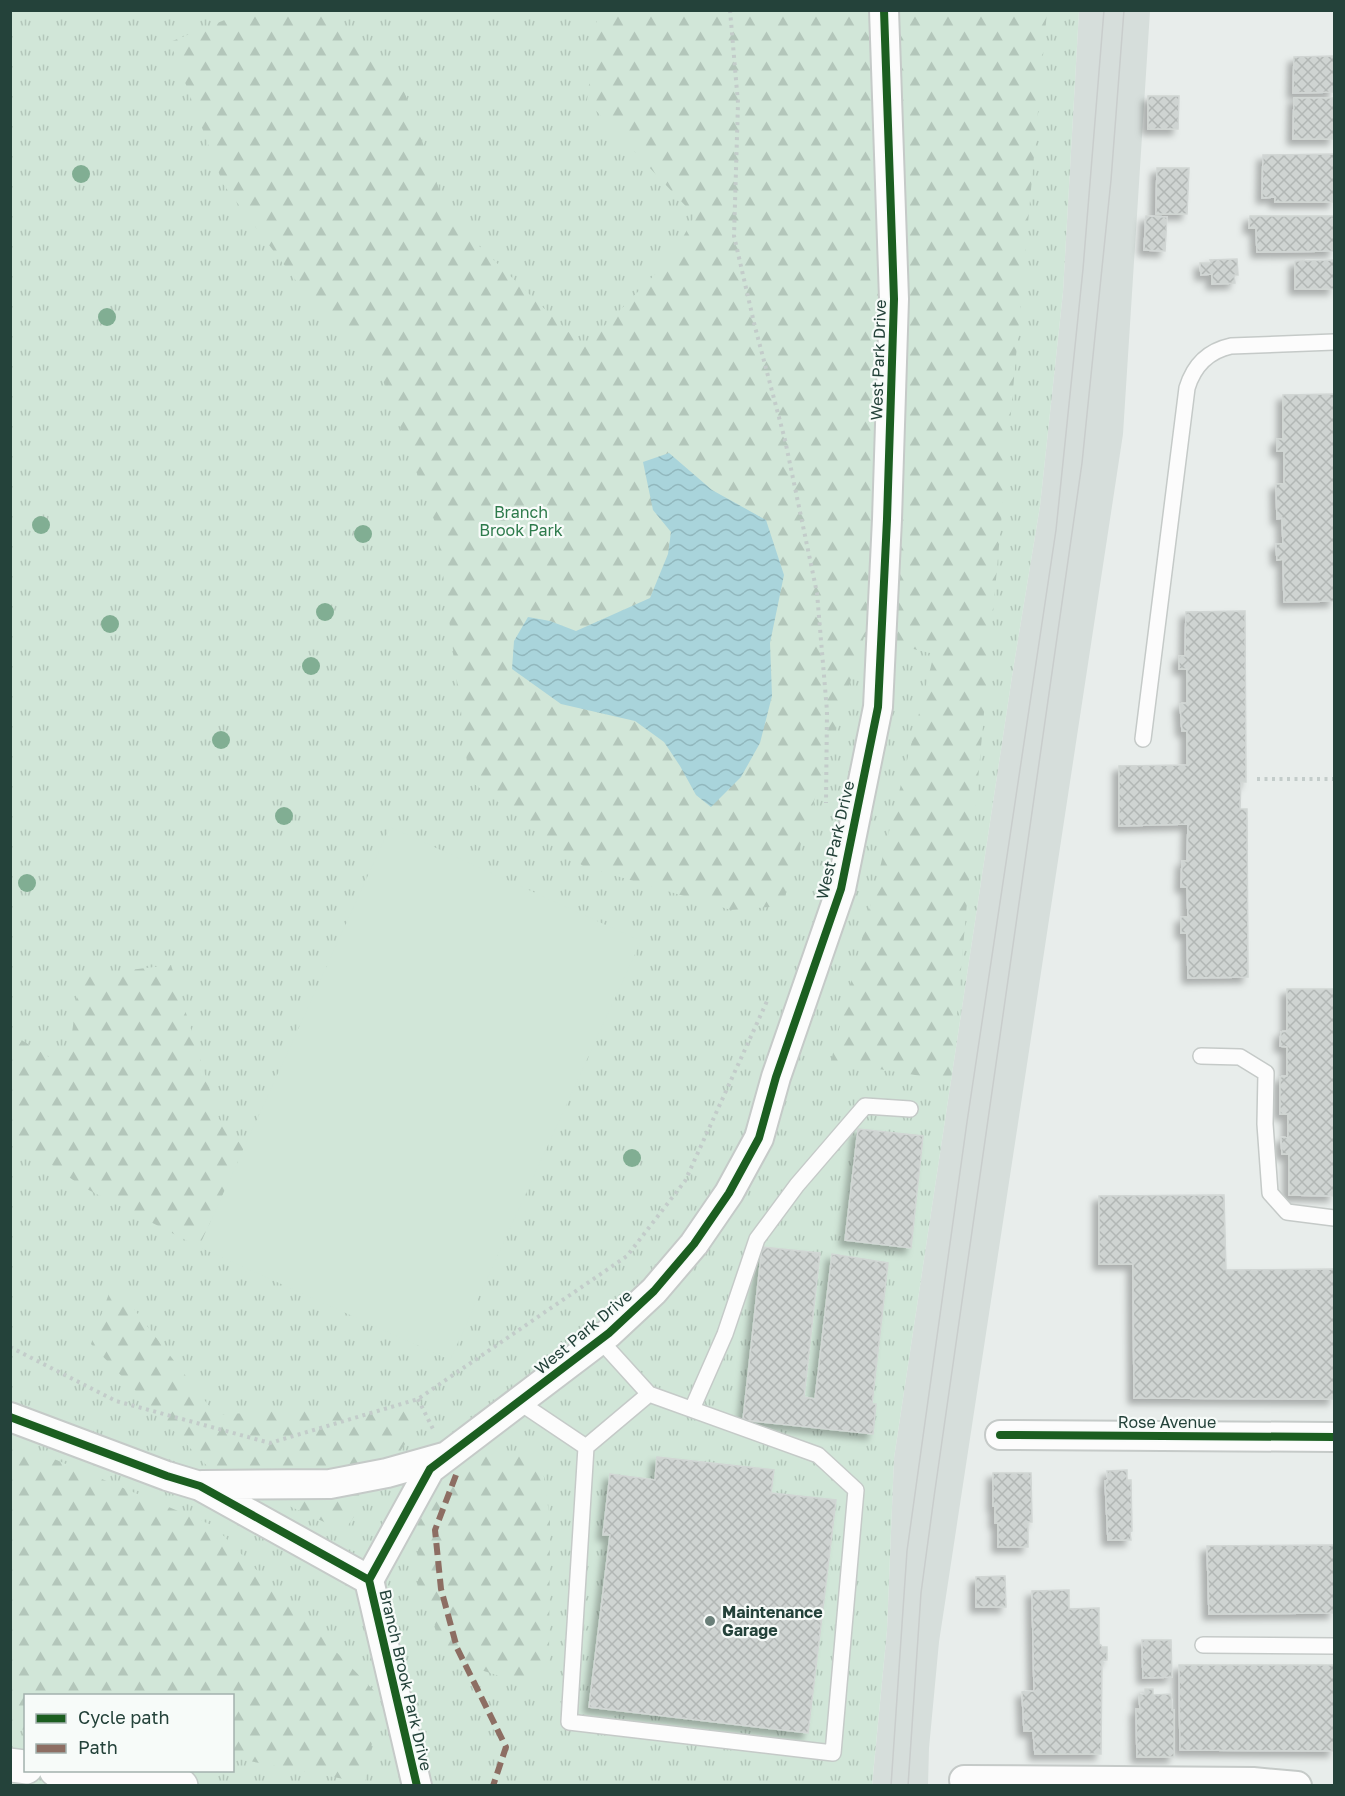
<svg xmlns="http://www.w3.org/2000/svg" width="1345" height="1796" font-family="'Golos Text',sans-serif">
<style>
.built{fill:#d6dedb}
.grass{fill:url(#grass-tufts);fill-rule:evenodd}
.forest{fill:url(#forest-firs);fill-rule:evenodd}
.pitch{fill:#d1e6d8}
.water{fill:url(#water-waves)}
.building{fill:url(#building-cross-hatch);stroke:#d1d6d4;stroke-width:1.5;filter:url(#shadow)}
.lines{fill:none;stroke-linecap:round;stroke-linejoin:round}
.service-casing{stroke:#c5cac8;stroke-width:18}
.minor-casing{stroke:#c5cac8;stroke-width:32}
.secondary-casing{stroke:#c3cbc8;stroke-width:36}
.path{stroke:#c3ccca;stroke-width:4;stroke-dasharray:3 4.5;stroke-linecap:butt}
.service{stroke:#fcfcfc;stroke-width:15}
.minor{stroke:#fcfcfc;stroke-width:28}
.secondary{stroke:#fcfcfc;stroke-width:33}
.tram{stroke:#c9cdcc;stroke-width:1.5}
.quiet{stroke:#8d6e63;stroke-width:6;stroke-dasharray:12 6;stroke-linecap:butt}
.cycleway-casing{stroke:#f7fbf9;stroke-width:11}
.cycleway{stroke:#1b5e20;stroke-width:8}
.tree{fill:#81ae93}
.poi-dot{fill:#697e78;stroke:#f7fbf9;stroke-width:2}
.labels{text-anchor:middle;stroke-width:4.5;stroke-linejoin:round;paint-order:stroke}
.street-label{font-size:16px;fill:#24423a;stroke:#f7fbf9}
.park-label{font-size:16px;fill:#2d7a4b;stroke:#f7fbf9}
.poi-label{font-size:16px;font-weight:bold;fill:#24423a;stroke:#f7fbf9;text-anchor:start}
</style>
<defs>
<pattern id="grass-tufts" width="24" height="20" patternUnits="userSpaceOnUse" patternTransform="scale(1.5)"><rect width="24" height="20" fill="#d1e6d8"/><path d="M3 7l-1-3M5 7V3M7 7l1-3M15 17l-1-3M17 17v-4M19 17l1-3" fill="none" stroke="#b3c6ba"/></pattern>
<pattern id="forest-firs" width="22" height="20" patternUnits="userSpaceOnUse" patternTransform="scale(1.5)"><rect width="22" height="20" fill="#d1e6d8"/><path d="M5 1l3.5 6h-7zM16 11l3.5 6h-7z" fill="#b3c6ba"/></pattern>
<pattern id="water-waves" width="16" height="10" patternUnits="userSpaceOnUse" patternTransform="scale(1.5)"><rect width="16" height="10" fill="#a9d4db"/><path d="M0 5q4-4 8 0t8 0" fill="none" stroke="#91b7bd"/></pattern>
<pattern id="building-cross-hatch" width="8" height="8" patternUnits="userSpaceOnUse" patternTransform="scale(1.5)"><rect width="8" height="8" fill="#cfd4d2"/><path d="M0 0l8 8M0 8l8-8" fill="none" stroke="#b2b7b5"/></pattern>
<filter id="shadow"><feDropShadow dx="-5.5" dy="5.5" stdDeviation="3" flood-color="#0004"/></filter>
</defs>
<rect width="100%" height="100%" fill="#e8edeb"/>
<path class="built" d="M1079 11H1150L1123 434 939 1642 929 1748 928 1785 872 1786 887 1630 894 1458 1013 670 1040 506 1063 292Z"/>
<path class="grass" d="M11 11H1079L1063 292 1040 506 1013 670 894 1458 887 1630 872 1785 11 1786ZM26 1696H232V1770H26Z"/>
<path class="forest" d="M247 11H319L397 71 449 217 584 347 671 258 695 216 587 101 598 11H1047L951 1081 831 1061 934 654 864 637 782 906 731 910 583 866 469 780 461 711 437 528 374 356 315 306 223 184 170 42ZM669 453 712 490 766 520 784 575 770 643 772 696 680 766 664 742 635 721 561 704 550 621 576 631 650 598 668 554 671 532 653 510Z
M171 965 219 1119 244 1148 199 1247 83 1187 11 1136 10 1033 67 1068 80 976Z
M113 1282 216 1415 318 1408 404 1410 419 1424 344 1531 212 1471 91 1344Z
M11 1441 214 1526 380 1697 365 1783 233 1758 232 1696H26L25 1730 11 1727Z
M471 1452 541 1456 550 1521 549 1663 541 1679 503 1677 449 1660 418 1585V1508L436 1477Z"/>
<path class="pitch" d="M390 827 641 941 450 1360 199 1247Z"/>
<path class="water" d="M669 453 712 490 766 520 784 575 770 643 772 696 760 743 741 777 711 807 696 795 680 766 664 742 635 721 561 704 512 669 514 641 528 617 550 621 576 631 650 598 668 554 671 532 653 510 643 462Z"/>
<path class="building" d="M1334 56V92L1293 93 1294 57Z
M1148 96H1179L1178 129H1148Z
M1294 98H1334V139H1293Z
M1334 154V202H1275V197L1262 198 1263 155Z
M1157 168H1189L1187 214H1156Z
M1146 216 1167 217 1165 251 1144 250Z
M1250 216H1334V251L1257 252 1256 228H1249Z
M1237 259 1238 275H1234L1235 283 1212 284V274L1201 275 1200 263H1211L1210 260Z
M1334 260V289H1295V261Z
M1334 394V601L1284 602 1283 559 1277 560 1276 544H1283L1282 518 1277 519 1276 484H1284V451H1277V439H1283V395Z
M1245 611 1246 782H1241L1240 809H1247L1248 977 1188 978 1187 933H1181V917H1188L1187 887H1181L1182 861H1187L1188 824 1119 826V766L1187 765V731H1182L1180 704 1187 703V669H1179V656H1185L1186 612Z
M1287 989H1334V1196L1289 1195V1154H1282L1281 1137 1288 1138V1114H1280V1077L1287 1076V1047L1280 1046 1281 1032 1287 1031Z
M858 1129 923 1136 911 1248 845 1240Z
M1224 1195 1226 1270 1334 1269V1399L1134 1398 1133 1264H1099V1196Z
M762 1247 820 1253 804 1397 815 1399 832 1254 888 1263 872 1404H876L873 1434 743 1420Z
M657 1457 774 1470 771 1493 836 1500 808 1733 589 1707 610 1535H603L610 1474 655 1480Z
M1127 1470V1480H1131L1132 1531 1130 1532 1131 1540H1108L1105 1481 1108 1480 1107 1471Z
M993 1473H1031L1032 1522H1028V1547H998V1523H995V1506H993Z
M1334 1545V1613L1209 1614 1207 1546Z
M1005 1576 1006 1607H976V1577Z
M1069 1590V1609L1099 1608V1644L1101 1645 1102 1647H1107V1660L1102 1661 1101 1754H1035L1033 1731H1024L1022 1692 1034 1691 1032 1591Z
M1142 1640H1171L1172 1677 1143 1678Z
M1179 1665H1334V1751L1180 1750Z
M1145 1689H1153V1695L1171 1694 1172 1710H1174V1757H1137L1136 1709H1140L1139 1695 1145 1694Z"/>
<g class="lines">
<defs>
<path id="service" d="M1143 739 1187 388C1194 365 1208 351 1231 346L1334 342
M1201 1056 1240 1057 1266 1073 1265 1124 1270 1193 1287 1212 1334 1218
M600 1340 649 1394
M519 1402 586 1447 569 1722 833 1753 856 1490 818 1455 649 1394 586 1447
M692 1409 725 1334 757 1239 797 1185 865 1106 910 1109
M1203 1645 1334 1646"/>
<path id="minor" d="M10 1417 167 1476 200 1486 369 1580 417 1786
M1000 1435 1334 1437
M202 1485 330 1484 387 1473 444 1457
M369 1580 430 1469 609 1333 654 1291 694 1244 729 1193 759 1138 776 1077 841 889 878 707 887 519 894 299 884 10
M964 1780 1253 1782 1297 1786"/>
<path id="secondary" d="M10 1765 26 1767
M56 1770 181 1786"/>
</defs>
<use href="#service" class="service-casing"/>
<use href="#minor" class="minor-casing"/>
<use href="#secondary" class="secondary-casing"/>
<path class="path" d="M730 10 738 103 734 236 755 327 785 440 817 593 827 711 826 803
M1257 779H1334
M10 1347 116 1401 270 1443 418 1399 627 1256 685 1181 768 999
M418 1399 434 1431"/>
<use href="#service" class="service"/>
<use href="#minor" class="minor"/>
<use href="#secondary" class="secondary"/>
<path class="tram" d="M891 1786 907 1551 967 1122 1056 530 1083 269 1104 10
M908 1786 921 1593 934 1497 1082 463 1111 180 1124 10"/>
<path class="quiet" d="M456 1475 435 1530 441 1589 457 1648 506 1747 493 1786"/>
<defs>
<path id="cycleway" d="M10 1417 167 1476 200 1486 369 1580 417 1786
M1000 1435 1334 1437
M369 1580 430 1469 609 1333 654 1291 694 1244 729 1193 759 1138 776 1077 841 889 878 707 887 519 894 299 884 10"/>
</defs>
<use href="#cycleway" class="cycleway-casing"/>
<use href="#cycleway" class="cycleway"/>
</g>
<g class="tree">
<circle cx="81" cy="174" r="9"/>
<circle cx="107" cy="317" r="9"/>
<circle cx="41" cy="525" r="9"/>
<circle cx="363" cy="534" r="9"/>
<circle cx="325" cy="612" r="9"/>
<circle cx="110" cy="624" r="9"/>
<circle cx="311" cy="666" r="9"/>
<circle cx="221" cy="740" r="9"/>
<circle cx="284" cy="816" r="9"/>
<circle cx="27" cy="883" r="9"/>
<circle cx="632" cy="1158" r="9"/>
</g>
<circle class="poi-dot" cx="710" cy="1621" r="6"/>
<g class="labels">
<g class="street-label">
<text transform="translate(878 360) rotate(-88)" y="6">West Park Drive</text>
<text transform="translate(835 840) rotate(-77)" y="6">West Park Drive</text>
<text transform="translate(583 1332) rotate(-40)" y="6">West Park Drive</text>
<text x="1167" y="1428">Rose Avenue</text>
<text transform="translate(406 1680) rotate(77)" y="6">Branch Brook Park Drive</text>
</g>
<g class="park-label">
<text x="521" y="518">Branch<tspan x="521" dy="18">Brook Park</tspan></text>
</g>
<g class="poi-label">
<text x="722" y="1618">Maintenance<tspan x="722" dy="18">Garage</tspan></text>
</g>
</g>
<rect width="1345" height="1796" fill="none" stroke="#24423a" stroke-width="24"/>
<rect x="24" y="1694" width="210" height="78" fill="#f7fbf9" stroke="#a3b1ad" stroke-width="1.5"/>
<rect x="36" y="1714" width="30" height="9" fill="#1b5e20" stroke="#a3b1ad" stroke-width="1.5"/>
<text x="78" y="1724" font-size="18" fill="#24423a">Cycle path</text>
<rect x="36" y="1744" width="30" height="9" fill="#8d6e63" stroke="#a3b1ad" stroke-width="1.5"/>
<text x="78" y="1754" font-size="18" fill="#24423a">Path</text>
</svg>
